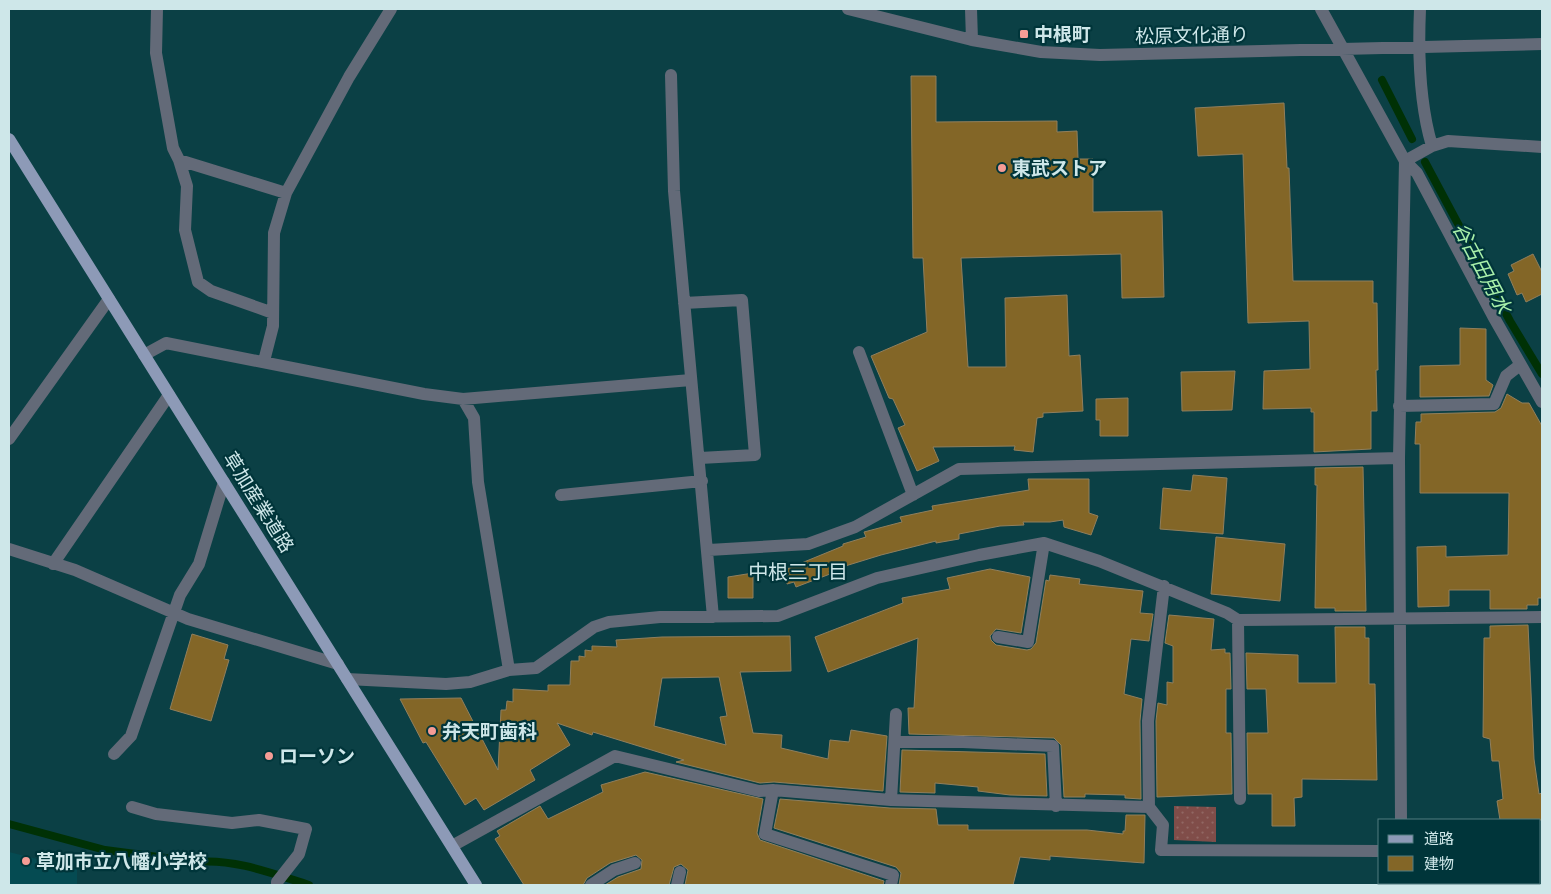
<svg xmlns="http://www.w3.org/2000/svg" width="1551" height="894" font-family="'Zilla Slab','Noto Sans JP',serif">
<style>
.built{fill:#054b52}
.grass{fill:url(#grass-dots)}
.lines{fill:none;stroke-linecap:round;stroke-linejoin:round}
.stream{stroke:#003105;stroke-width:8}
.building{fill:#836627;stroke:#907f5d;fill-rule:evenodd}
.minor{stroke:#636a78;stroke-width:12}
.major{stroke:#8d9ab7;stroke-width:12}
.poi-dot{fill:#f59c95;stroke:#00353a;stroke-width:2}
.labels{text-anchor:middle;stroke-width:4.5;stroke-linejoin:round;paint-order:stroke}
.poi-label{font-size:19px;font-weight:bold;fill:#cee7e9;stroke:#00353a;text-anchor:start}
.street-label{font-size:19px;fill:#cee7e9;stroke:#00353a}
.water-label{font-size:20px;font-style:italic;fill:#a9f0aa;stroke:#00353a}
.neighbourhood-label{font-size:20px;fill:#cee7e9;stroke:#00353a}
</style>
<defs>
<pattern id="grass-dots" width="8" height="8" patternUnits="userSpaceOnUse" patternTransform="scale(1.25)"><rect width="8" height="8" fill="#804d49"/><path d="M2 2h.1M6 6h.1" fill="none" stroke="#916763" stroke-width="1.8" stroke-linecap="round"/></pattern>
</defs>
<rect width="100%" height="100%" fill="#0b4045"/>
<path class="built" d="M9 852 77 869V885H9Z"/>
<path class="grass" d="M1174 806 1216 807V842L1174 840Z"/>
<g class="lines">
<path class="stream" d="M1382 80 1412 139
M1425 162 1510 321 1542 374
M9 824 105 850 196 862C233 858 274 874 309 885"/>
</g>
<path class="building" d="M911 76H936V122L1057 121V132L1077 131 1078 159H1093V212L1162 211 1164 297 1122 298 1121 254 961 258 968 367H1006L1005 298 1067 295 1069 356 1080 355 1083 411 1043 413V417L1037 418 1033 452 1014 450 1015 446 933 447 939 461 917 471 898 428 905 425 893 399 889 398 871 356 927 332 923 258H913Z
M1284 103 1287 168H1289L1293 281H1373V303H1377L1378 370H1376L1377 411H1371V449L1314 452V412H1311V408L1263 409 1264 371 1310 369 1309 321 1248 323 1243 154 1198 156 1195 108Z
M1533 254 1542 272V294L1526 302 1522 293 1517 295 1508 274 1514 271 1511 265Z
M1460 328 1486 329V380L1493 385 1489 396 1420 397V366L1460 365Z
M1235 371 1232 410 1182 411 1181 372Z
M1507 394 1522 403H1529L1542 426V598H1538V605H1527V609H1490V590H1449V606L1418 607 1417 547 1446 546V557L1508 555 1509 493H1420V444H1415L1416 422H1421V414L1495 412 1501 408Z
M1128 398V436H1100V420H1096V399Z
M1363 467 1366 611H1335V608H1315L1317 485H1315V468Z
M1193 475 1227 478 1223 534 1160 529 1163 488 1191 491Z
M1028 479H1089V513L1098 516 1091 535 1064 527 1063 520 1050 522H1023L1024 525 1000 526 959 534V539L936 543V541L881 555 829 571 830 574 796 587 794 582 787 584 782 571 843 546V544L866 537 864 532 902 522 900 517 933 510 932 506 1029 490Z
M1216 537 1285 544 1280 601 1211 594Z
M990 569 1030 577 1021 633 996 629 990 636 991 640 996 645 1027 650 1031 649 1036 643 1046 580 1049 581 1050 575 1080 579 1079 584 1143 591 1140 613 1153 614 1149 641 1131 639 1124 694 1142 699 1140 721 1141 799 1125 798V795L1085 794V797H1064L1061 745 1054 738 909 734 908 708H914L918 638 828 672 815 637 903 603 902 598 950 589 947 578Z
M753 573V598H728V577Z
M1169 615 1214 619 1211 650 1225 649V653H1230L1231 689H1226V733H1231L1232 794 1157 797 1156 721 1158 703 1167 705V682L1173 683V646L1165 643Z
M1528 625 1534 759 1539 794 1542 793V820H1500L1497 801 1503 799 1499 761H1492L1490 739 1483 737 1484 638H1490V626Z
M1335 627H1365V638H1369V684H1375L1377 780 1302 779V797L1294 798 1295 826H1272V794H1248L1247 733H1268L1266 689H1247L1246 653 1298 655V683H1336Z
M192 634 228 645 224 659 229 660 211 721 170 709Z
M790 636 791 671 740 672 753 733 782 735 781 748 828 759 830 740 849 742 851 730 887 736 883 791 774 782 760 783 676 762 684 760 593 732 592 735 557 723 570 745 530 770 535 780 484 810 476 798 465 805 426 742 423 743 400 699 461 698 498 770 501 710H506L507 701 513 702V689L548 691V685H570L571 661H579V656L585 657V650L592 651V646L617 647 616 640 662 637ZM719 677 727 716 720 717 726 745 654 726 662 678Z
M902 750 1045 754 1047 796 1010 795 978 791V787L935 783V793L900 792Z
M645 772 763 799 757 833 760 840 884 881 883 885H685L688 870 681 864 674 867 669 885H605L618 877 641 869 642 860 636 855 610 863 587 878 583 885H524L495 839 500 836 497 831 540 806 548 819 603 792 601 785Z
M780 799 890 808 936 809 938 825H968V830H1087L1123 834V831H1125L1126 815H1145L1144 863 1050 856V860L1020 857 1013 885H899L901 873 896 867 774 828Z"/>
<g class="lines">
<path class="minor" d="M157 9 156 53 173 148 179 160 187 186 185 230 198 282 211 291 273 313
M848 9 972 40 1041 52 1100 55 1542 44
M971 9 972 40
M1321 9 1405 161 1399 458 1401 820
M1420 9C1418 54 1419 102 1432 146
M671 75 674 191 713 617
M1542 147 1448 141 1432 146 1405 161 1417 173 1493 316 1542 402
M179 160 286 193
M684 303 742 300 755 455 700 458
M859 352 913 495
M144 355 166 343 424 394 463 399 691 380
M264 361 273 326 274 233 286 193 349 77 391 9
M463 399 474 418 478 482 509 670
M1399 406 1494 404 1506 376 1520 365
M9 439 109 299
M561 495 702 481
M9 549 75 570 188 619 338 664
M709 550 808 544 855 527 959 469 1399 458
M53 564 169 395
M1238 620 1240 799
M998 637 1028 642 1044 543
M347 679 446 684 470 682 509 670 536 668 594 627 609 622 660 617 778 616 877 578 979 555 1044 543 1099 561 1227 613 1238 620 1542 617
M895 742H963L1053 746 1056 806
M114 754 131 736 180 595 199 564 224 482
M773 790 765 834 893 875 891 885
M891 800 896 714
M132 807 156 814 232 823 259 820 306 829 299 854 277 882V885
M1149 807 1163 825 1161 850 1380 851
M452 846 615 756 759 791 773 790 891 800 1149 807 1148 721 1164 586
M1402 883V885
M591 885 614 870 635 863
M677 885 680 872"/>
<path class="major" d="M9 139 476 885"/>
</g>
<g class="poi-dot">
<rect x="1019" y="29" width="10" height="10" rx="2.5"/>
<circle cx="1002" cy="168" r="5"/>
<circle cx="432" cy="731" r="5"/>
<circle cx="269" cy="756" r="5"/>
<circle cx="26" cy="861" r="5"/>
</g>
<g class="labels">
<g class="poi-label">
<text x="1034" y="41">中根町</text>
<text x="1012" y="175">東武ストア</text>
<text x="442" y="738">弁天町歯科</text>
<text x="279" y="763">ローソン</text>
<text x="36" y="868">草加市立八幡小学校</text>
</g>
<g class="street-label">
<text transform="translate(1192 35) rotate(-1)" y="7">松原文化通り</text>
<text transform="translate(259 502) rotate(58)" y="7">草加産業道路</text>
</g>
<g class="water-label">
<text transform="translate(1482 268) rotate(62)" y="7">谷古田用水</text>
</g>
<g class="neighbourhood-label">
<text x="798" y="579">中根三丁目</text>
</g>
</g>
<rect width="1551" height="894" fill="none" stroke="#cee7e9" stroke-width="20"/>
<rect x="1378" y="819" width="162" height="65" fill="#00353a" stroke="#527c80"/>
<rect x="1388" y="835" width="25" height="8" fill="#8d9ab7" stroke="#527c80"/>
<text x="1424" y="844" font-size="15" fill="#cee7e9">道路</text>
<rect x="1388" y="856" width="25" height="15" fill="#836627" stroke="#527c80"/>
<text x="1424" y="869" font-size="15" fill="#cee7e9">建物</text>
</svg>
